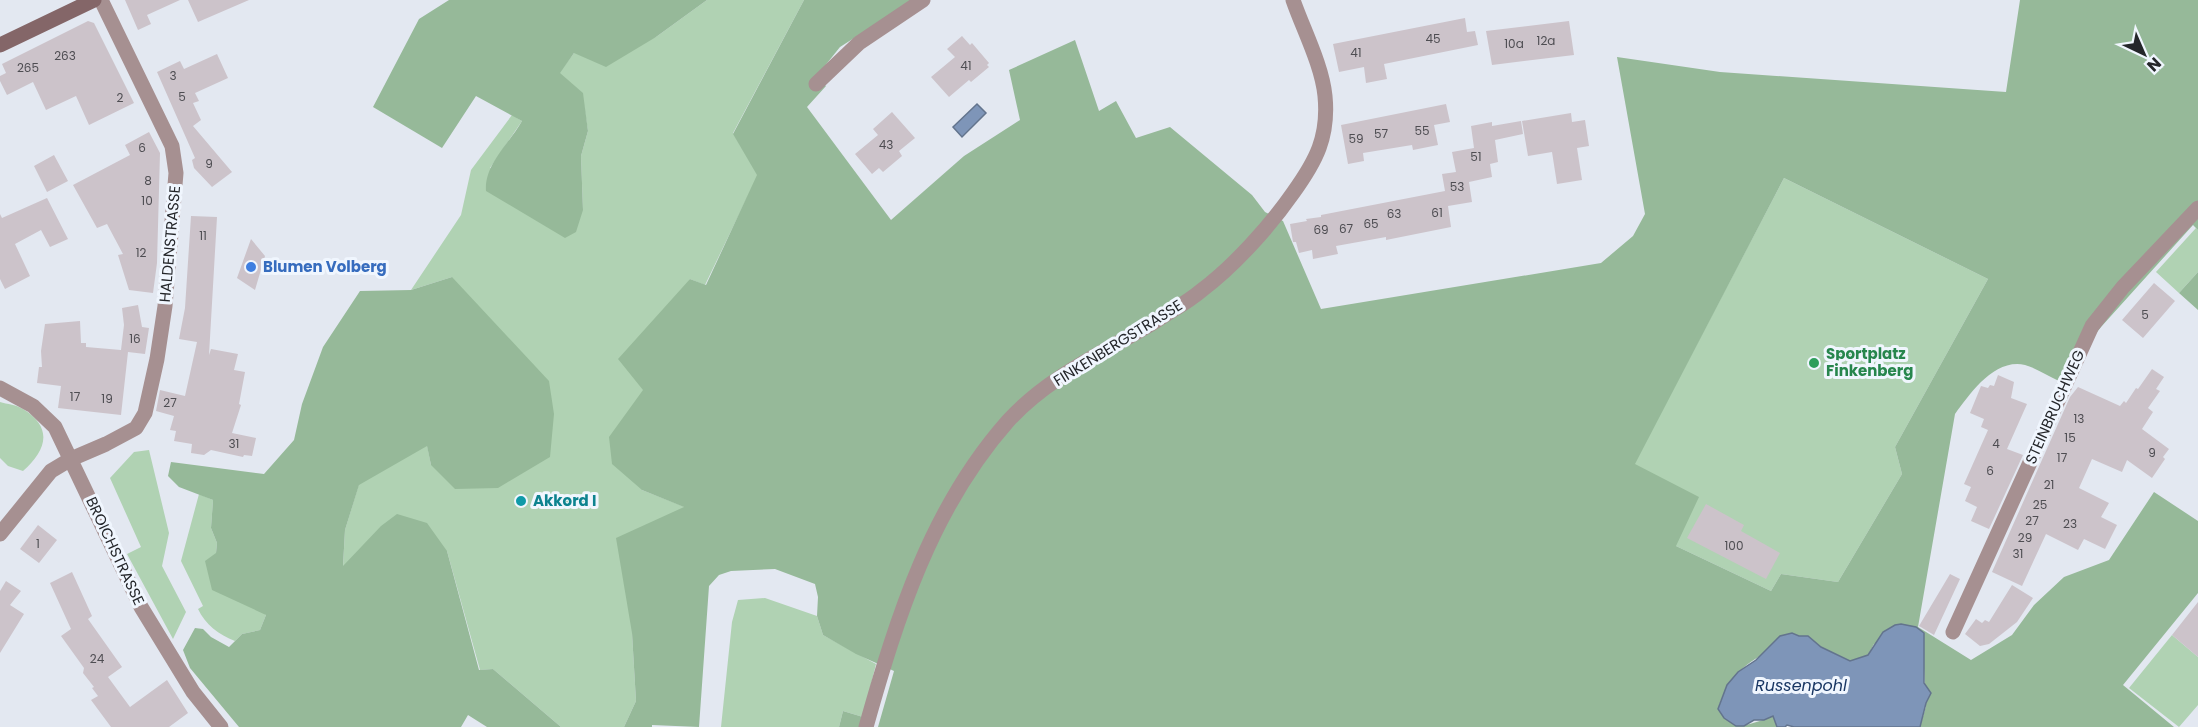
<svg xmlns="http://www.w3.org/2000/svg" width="2198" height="727" font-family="Poppins,sans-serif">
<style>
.green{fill:#b0d2b3}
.forest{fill:#96b999;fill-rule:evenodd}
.water{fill:#7e95b8;stroke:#63748d;stroke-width:1.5}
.building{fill:#ccc3ca}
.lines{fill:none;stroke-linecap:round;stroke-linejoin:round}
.street{stroke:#a69091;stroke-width:15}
.secondary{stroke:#846668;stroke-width:15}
.shop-dot{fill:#3f7fe0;stroke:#f0f6fe;stroke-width:2}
.leisure-dot{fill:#2e9e5b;stroke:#f0f6fe;stroke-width:2}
.culture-dot{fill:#0f9aa8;stroke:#f0f6fe;stroke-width:2}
.labels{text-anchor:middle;stroke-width:6;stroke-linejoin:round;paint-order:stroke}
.number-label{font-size:12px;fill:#4e4d52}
.street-label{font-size:15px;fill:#24262a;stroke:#f0f6fe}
.shop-label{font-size:15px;font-weight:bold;fill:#366cbe;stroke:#f0f6fe;text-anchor:start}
.leisure-label{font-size:15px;font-weight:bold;fill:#27864d;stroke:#f0f6fe;text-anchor:start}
.culture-label{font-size:15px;font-weight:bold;fill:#0d838f;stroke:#f0f6fe;text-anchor:start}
.water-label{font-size:16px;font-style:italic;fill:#183663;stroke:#f0f6fe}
</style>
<rect width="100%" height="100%" fill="#e3e8f1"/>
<path class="green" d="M707 0H804L733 133 758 175 705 285 690 279 643 389 642 490 685 507 632 633 636 701 624 727H561L493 669 480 670 447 551 343 567 345 530 359 484 427 445 431 465 452 277 411 290 461 215 471 170 512 115 522 121 490 168 583 210 581 156 588 131 582 93 559 73 574 53 656 37Z
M1784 178 1988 279 1895 447 1902 474 1838 582 1781 574 1771 591 1676 546 1634 464Z
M2196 228 2198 230V272L2179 293 2156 272Z
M0 402C7 404 17 405 23 409 54 428 46 451 23 471L8 466 0 458Z
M149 450 169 533 162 566 186 612 173 639 127 554 141 547 110 478 134 452Z
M199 494 213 500 211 528 217 543 216 553 266 615 260 630 242 634 235 641C219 635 205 624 198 609L203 606 181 561Z
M765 598 817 616 823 635 876 664 863 717 843 711 839 727H721L732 622 738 600Z
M2172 635 2198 657V705L2179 727 2129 688Z"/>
<path class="forest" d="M449 0H707L656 37 606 67 574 53 560 73 583 93 588 131 581 156 583 210 576 232 565 238 486 191C484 164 510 143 522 121L476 96 442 148 373 107 419 19Z
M804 0H914L840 47 816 77 826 86 807 107 891 220 964 156 1020 120 1009 70 1075 40 1099 111 1116 101 1136 138 1170 127 1252 195 1265 212 1283 221 1321 309 1601 263 1633 236 1645 214 1617 57 1720 72 2006 92 2020 0H2198V230L2193 225 2101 327 2059 381C2048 376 2036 368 2025 365 1994 358 1970 394 1955 414L1918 627 1971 660 2012 635 2034 605 2064 577 2109 560 2154 492 2198 521V593L2123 685 2174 727H1920L1926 706 1923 649 1924 633 1874 644 1868 655 1850 661 1821 647 1808 636C1767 651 1732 662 1718 709L1736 726C1747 726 1763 720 1773 716L1777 727H878L894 671 856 654 823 635 817 616 818 597 815 584 775 569 731 571 719 575 709 586 699 727 652 725V727H624L636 701 632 633 616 538 684 507 642 490 612 464 609 437 643 390 618 359 690 279 706 285 757 175 733 134ZM1784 178 1988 279 1895 447 1902 474 1838 582 1781 574 1771 591 1676 546 1699 497 1635 464Z
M2198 272V310L2179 293Z
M452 277 549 381 554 414 550 457 498 488 455 489 431 465 427 446 359 485 345 530 343 566 381 526 397 514 427 523 447 551 479 670 493 669 561 727H487L468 715 461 727H239L190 668 183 650 195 628 203 629 211 637 229 647 242 634 260 630 266 615 212 590 205 561 216 553 217 543 211 528 213 500 179 487 168 476 171 462 264 474 294 440 302 404 323 347 360 291 411 290Z
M843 711 863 717 860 727H839Z"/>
<path class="water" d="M977 104 986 113 962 137 953 127Z
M1901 624 1916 627 1924 633V683L1931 693 1926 703 1920 727H1794L1787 725 1785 727H1777L1773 716 1764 720H1754L1744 726H1736L1724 718 1718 709 1727 685 1738 672 1756 660 1780 636 1792 633 1799 636H1808L1821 647 1850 661 1868 655 1883 632 1895 625Z"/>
<path class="building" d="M125 0H180L147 15 151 24 138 30Z
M188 0H249L198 22Z
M1465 18 1467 32 1475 31 1478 45 1384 64 1387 79 1366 83 1364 67 1339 72 1333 44Z
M88 21 94 23 134 103 89 125 76 96 46 110 33 82 7 95 0 81V76L6 73 2 64Z
M1569 21 1574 55 1492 65 1486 31Z
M962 36 970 45 972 43 989 63 987 65 989 67 971 82 969 80 949 97 931 77 955 57 947 49Z
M217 54 228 78 195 93 199 101 193 103 201 120 193 126 232 172 212 187 194 168 192 160 195 158 157 72 180 61 184 69Z
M1446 104 1450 122 1434 125 1438 145 1413 150 1412 145 1363 153 1364 161 1348 164 1341 125Z
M892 112 915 138 899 151 902 156 883 172 879 168 872 174 855 154 878 135 873 129Z
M1571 113 1572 122 1585 120 1589 146 1577 148 1582 180 1557 184 1552 152 1528 156 1522 121Z
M1521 121 1523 134 1495 140 1498 162 1490 164 1492 177 1469 182 1472 202 1448 206 1451 227 1386 240V237L1336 246 1338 254 1313 259 1312 250 1299 253 1296 242H1293L1290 224 1307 221 1306 219 1321 217V215L1445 191 1442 174 1456 172 1452 152 1474 148 1471 126 1492 122V126Z
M149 132 160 153 157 263 153 293 129 290 118 255 123 254 107 224 97 228 73 185 130 155 125 145Z
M54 155 68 181 47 192 34 166Z
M47 198 68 239 50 247 41 230 15 244 30 276 5 289 0 279V214L2 218Z
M191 216 217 217 209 355 211 349 238 354 234 370 245 372 239 404 241 405 232 433 256 438 252 456 244 455 243 457 211 450 204 455 191 453 192 444 174 441 176 431 170 430 174 416 156 411 160 390 185 396 197 342 179 339 185 308Z
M251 239 265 256 255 290 237 278Z
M2154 283 2175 301 2143 338 2122 320Z
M138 305 142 327 149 328 145 354 128 352 121 415 58 408 61 386 37 383 39 367H42L41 351 45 324 80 321 81 343H86V347L121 350 124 325 122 308Z
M2152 369 2164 377 2156 389 2160 391 2148 408 2153 412 2142 429 2169 449 2163 457 2165 459 2152 478 2127 460 2122 472 2092 459 2079 488 2109 503 2101 517 2117 525 2105 549 2084 539 2078 550 2046 534 2022 586 1992 572 2070 397 2078 387 2120 406 2124 401 2126 403 2136 388 2138 389Z
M1998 375 2014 382 2011 398 2027 404 2007 449 2023 455 1989 529 1971 521 1977 507 1965 501 1971 487 1964 484 1988 430 1981 427 1984 419 1970 413 1981 386 1988 388 1990 385 1994 386Z
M1706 504 1744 525 1741 531 1780 553 1766 579 1687 538Z
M38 525 57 540 39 563 20 549Z
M72 572 92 616 88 619 122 667 108 677 130 707 167 680 188 713 169 727H111L91 700 98 696 92 688 94 687 83 673 84 668 61 636 71 629 50 583Z
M1950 574 1960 579 1934 635 1919 626Z
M6 581 21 591 10 605 24 614 0 653V591Z
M2012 585 2033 598 2017 622 1989 644 1980 646 1965 634 1976 619 1982 623 1985 620 1989 622Z
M2198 602V657L2172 635Z"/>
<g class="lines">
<path class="street" d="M816 84 859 43 923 0
M0 388 33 406 55 427 141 607 193 692 221 727
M0 534 51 471 71 459 106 444 136 428 145 413 157 359 165 306 176 173 172 146 101 0
M1953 632 2092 326 2123 287 2198 208
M866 727C897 617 931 508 1008 421 1049 376 1105 352 1156 321 1171 311 1188 302 1202 290 1234 266 1270 226 1293 193 1316 161 1329 137 1325 96 1322 65 1303 29 1293 0"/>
<path class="secondary" d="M0 45 94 0"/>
</g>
<circle class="shop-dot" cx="251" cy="267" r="6"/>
<circle class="leisure-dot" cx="1814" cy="363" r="6"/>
<circle class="culture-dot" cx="521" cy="501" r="6"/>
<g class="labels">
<g class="number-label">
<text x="1433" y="43">45</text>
<text x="1546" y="45">12a</text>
<text x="1514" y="48">10a</text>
<text x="1356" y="57">41</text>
<text x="65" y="60">263</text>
<text x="966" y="70">41</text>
<text x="28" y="72">265</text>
<text x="173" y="80">3</text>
<text x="182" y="101">5</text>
<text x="120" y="102">2</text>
<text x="1422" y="135">55</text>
<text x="1381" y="138">57</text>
<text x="1356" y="143">59</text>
<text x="886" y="149">43</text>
<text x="142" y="152">6</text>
<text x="1476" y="161">51</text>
<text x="209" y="168">9</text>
<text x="148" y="185">8</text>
<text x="1457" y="191">53</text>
<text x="147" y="205">10</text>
<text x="1437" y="217">61</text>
<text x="1394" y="218">63</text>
<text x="1371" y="228">65</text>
<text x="1346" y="233">67</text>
<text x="1321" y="234">69</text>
<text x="203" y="240">11</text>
<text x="141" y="257">12</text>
<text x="2145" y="319">5</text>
<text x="135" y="343">16</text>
<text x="75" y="401">17</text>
<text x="107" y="403">19</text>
<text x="170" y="407">27</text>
<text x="2079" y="423">13</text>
<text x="2070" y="442">15</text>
<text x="234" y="448">31</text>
<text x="1996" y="448">4</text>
<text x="2152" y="457">9</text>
<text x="2062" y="462">17</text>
<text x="1990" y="475">6</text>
<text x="2049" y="489">21</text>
<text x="2040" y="509">25</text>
<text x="2032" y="525">27</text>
<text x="2070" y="528">23</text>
<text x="2025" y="542">29</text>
<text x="38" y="548">1</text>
<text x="1734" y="550">100</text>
<text x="2018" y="558">31</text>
<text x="97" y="663">24</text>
</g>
<g class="street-label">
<text transform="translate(170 244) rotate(-85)" y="5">HALDENSTRASSE</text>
<text transform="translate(1118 343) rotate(-32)" y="5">FINKENBERGSTRASSE</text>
<text transform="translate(2055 407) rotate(-66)" y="5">STEINBRUCHWEG</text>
<text transform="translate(115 551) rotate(65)" y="5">BROICHSTRASSE</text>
</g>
<g class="shop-label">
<text x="263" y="272">Blumen Volberg</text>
</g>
<g class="leisure-label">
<text x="1826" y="359">Sportplatz<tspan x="1826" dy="17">Finkenberg</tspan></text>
</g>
<g class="culture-label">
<text x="533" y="506">Akkord I</text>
</g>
<g class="water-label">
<text x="1801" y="691">Russenpohl</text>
</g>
</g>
<g transform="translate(2144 54) rotate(136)" stroke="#f0f6fe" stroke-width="4.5" paint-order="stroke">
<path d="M0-4.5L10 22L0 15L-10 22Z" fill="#24262a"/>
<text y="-9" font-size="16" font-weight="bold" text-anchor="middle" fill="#24262a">N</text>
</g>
</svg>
